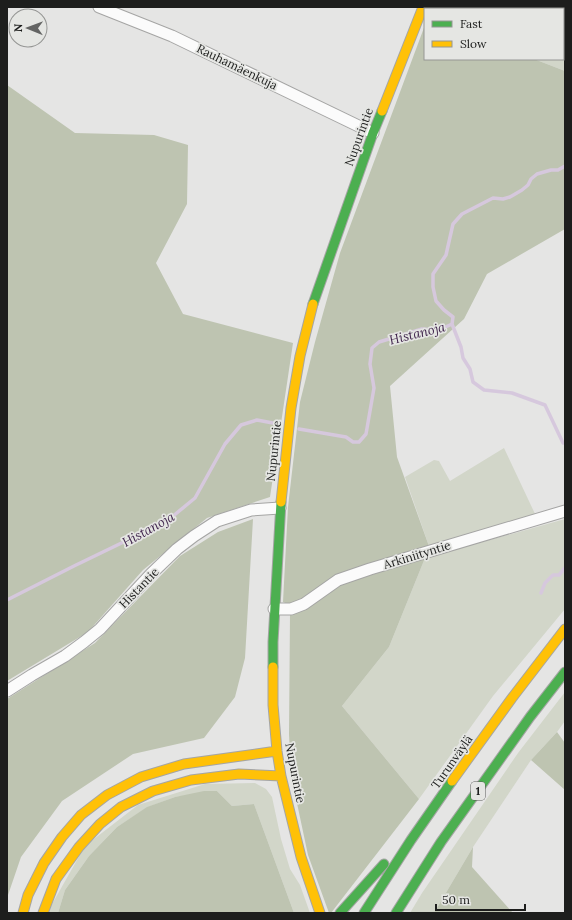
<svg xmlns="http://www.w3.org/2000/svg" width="572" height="920" font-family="Lora,serif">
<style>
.green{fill:#d2d6c9}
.forest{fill:#bec4b1}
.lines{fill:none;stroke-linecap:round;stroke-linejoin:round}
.stream{stroke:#d6c8dd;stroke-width:3.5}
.street-casing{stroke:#a5a5a4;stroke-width:13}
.fast-casing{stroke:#a5a5a4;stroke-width:11}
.slow-casing{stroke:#a5a5a4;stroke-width:11}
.street{stroke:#fbfbfb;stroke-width:11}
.fast{stroke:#4caf50;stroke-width:9}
.slow{stroke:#ffc107;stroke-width:9}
.labels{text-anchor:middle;stroke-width:3.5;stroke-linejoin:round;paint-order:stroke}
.shield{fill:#e5e6e3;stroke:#595a58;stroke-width:1}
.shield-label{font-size:11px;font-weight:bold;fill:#1d1e1d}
.street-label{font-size:12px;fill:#1d1e1d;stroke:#e5e6e3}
.water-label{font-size:13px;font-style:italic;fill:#3b1f48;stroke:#e5e6e3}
</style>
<rect width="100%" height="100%" fill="#e5e5e4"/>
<path class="green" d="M432 7H565V71L534 59H563V9H431Z
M504 448 536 516 430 549 405 477 434 460 439 461 450 481Z
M565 519V609L493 696 419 799 342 706 389 647 425 558Z
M565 692V721L557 732 531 760 473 847 434 913H410L422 893 518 753Z
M255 783 266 789 272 797 281 839 290 869 300 885 310 913H294L254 804 232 806 217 791 175 797 148 807 117 827 89 856 65 890 58 913H47L85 846 138 805 205 784Z"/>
<path class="forest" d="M425 25V59H534L565 71V229L487 274 464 319 390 386 397 457 430 549 290 605 283 602 288 507 300 402 315 342 340 253Z
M7 85 75 133 154 135 188 145 187 204 156 263 183 314 293 343 270 497 207 518 143 570 88 632 7 681Z
M253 519 245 658 235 697 204 738 133 754 62 801 21 857 7 898V699L95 643 180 556 218 532Z
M425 558 389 647 342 706 419 799 331 913H329L308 855 291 775 289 734 290 614 314 604 336 586Z
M557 732 565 743V790L531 760Z
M204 791H217L232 806 254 804 294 913H58L65 890 89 856 117 827 147 807 175 797Z
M473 847 472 867 513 913H434Z"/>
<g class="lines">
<path class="stream" d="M452 324 461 347 463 358 470 369 473 382 484 390 512 393 545 405 563 443H565
M299 429 346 437 353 442H359L366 434 374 388 370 364 372 348 379 342 422 329 439 330 452 324 453 317 444 310 436 301 433 287V274L446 255 453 224 462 214 493 198 503 199 510 197 522 190 528 185 531 179 537 174 551 170H558L565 166
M541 593 545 583 553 575H559L565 568
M7 600 74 566 167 521 195 498 225 444 241 425 257 420 278 424"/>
<defs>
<path id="street" d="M99 7 172 36 373 133
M274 609H291L304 604 338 580 370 569 565 511
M7 691 32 675 65 656 84 642 100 629 151 574 177 549 194 536 217 521 251 510 280 508"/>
<path id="fast" d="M313 304 373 133 382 111
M273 667V642L281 502
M340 913 384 864
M364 913 411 840 452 781
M396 913 441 842 530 717 565 672"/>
<path id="slow" d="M382 111 423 7
M281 502 291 408 300 356 313 304
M273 667V705L277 751 281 776 301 857 320 913
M452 781 512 698 565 629
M23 913 28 895 44 863 62 837 81 815 107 795 141 777 184 764 277 751
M43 913 56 879 79 847 100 824 121 807 153 791 191 780 239 774 281 776"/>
</defs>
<use href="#street" class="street-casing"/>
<use href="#fast" class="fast-casing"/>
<use href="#slow" class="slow-casing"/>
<use href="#street" class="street"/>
<use href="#fast" class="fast"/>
<use href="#slow" class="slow"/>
</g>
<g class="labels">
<rect class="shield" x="471" y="782" width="14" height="18" rx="3"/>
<g class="shield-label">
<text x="478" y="795">1</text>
</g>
<g class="street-label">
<text transform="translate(237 67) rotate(26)" y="4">Rauhamäenkuja</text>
<text transform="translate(359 137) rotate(-70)" y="4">Nupurintie</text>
<text transform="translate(274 451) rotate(-84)" y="4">Nupurintie</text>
<text transform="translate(417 555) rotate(-17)" y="4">Arkiniityntie</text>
<text transform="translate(139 588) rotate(-46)" y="4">Histantie</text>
<text transform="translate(452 762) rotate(-55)" y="4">Turunväylä</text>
<text transform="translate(295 773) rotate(79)" y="4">Nupurintie</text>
</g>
<g class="water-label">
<text transform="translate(417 333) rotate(-14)" y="5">Histanoja</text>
<text transform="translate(148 529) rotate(-29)" y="5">Histanoja</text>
</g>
</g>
<rect width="572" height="920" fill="none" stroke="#1d1e1d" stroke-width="16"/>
<rect x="424" y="8" width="140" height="52" fill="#e5e6e3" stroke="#959694"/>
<rect x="432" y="21" width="20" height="6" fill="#4caf50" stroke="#959694"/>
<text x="460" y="28" font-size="12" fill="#1d1e1d">Fast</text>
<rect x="432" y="41" width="20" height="6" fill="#ffc107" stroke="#959694"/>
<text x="460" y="48" font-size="12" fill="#1d1e1d">Slow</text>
<g transform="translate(28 28) rotate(271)"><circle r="19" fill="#e5e6e3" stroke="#959694"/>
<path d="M0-3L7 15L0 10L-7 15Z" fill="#636463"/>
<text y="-6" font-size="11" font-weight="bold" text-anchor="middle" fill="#1d1e1d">N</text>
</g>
<path d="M436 904v6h89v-6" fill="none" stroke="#1d1e1d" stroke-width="2"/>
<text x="442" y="904" font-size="12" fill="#1d1e1d" stroke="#e5e6e3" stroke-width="3" paint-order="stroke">50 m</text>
</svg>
